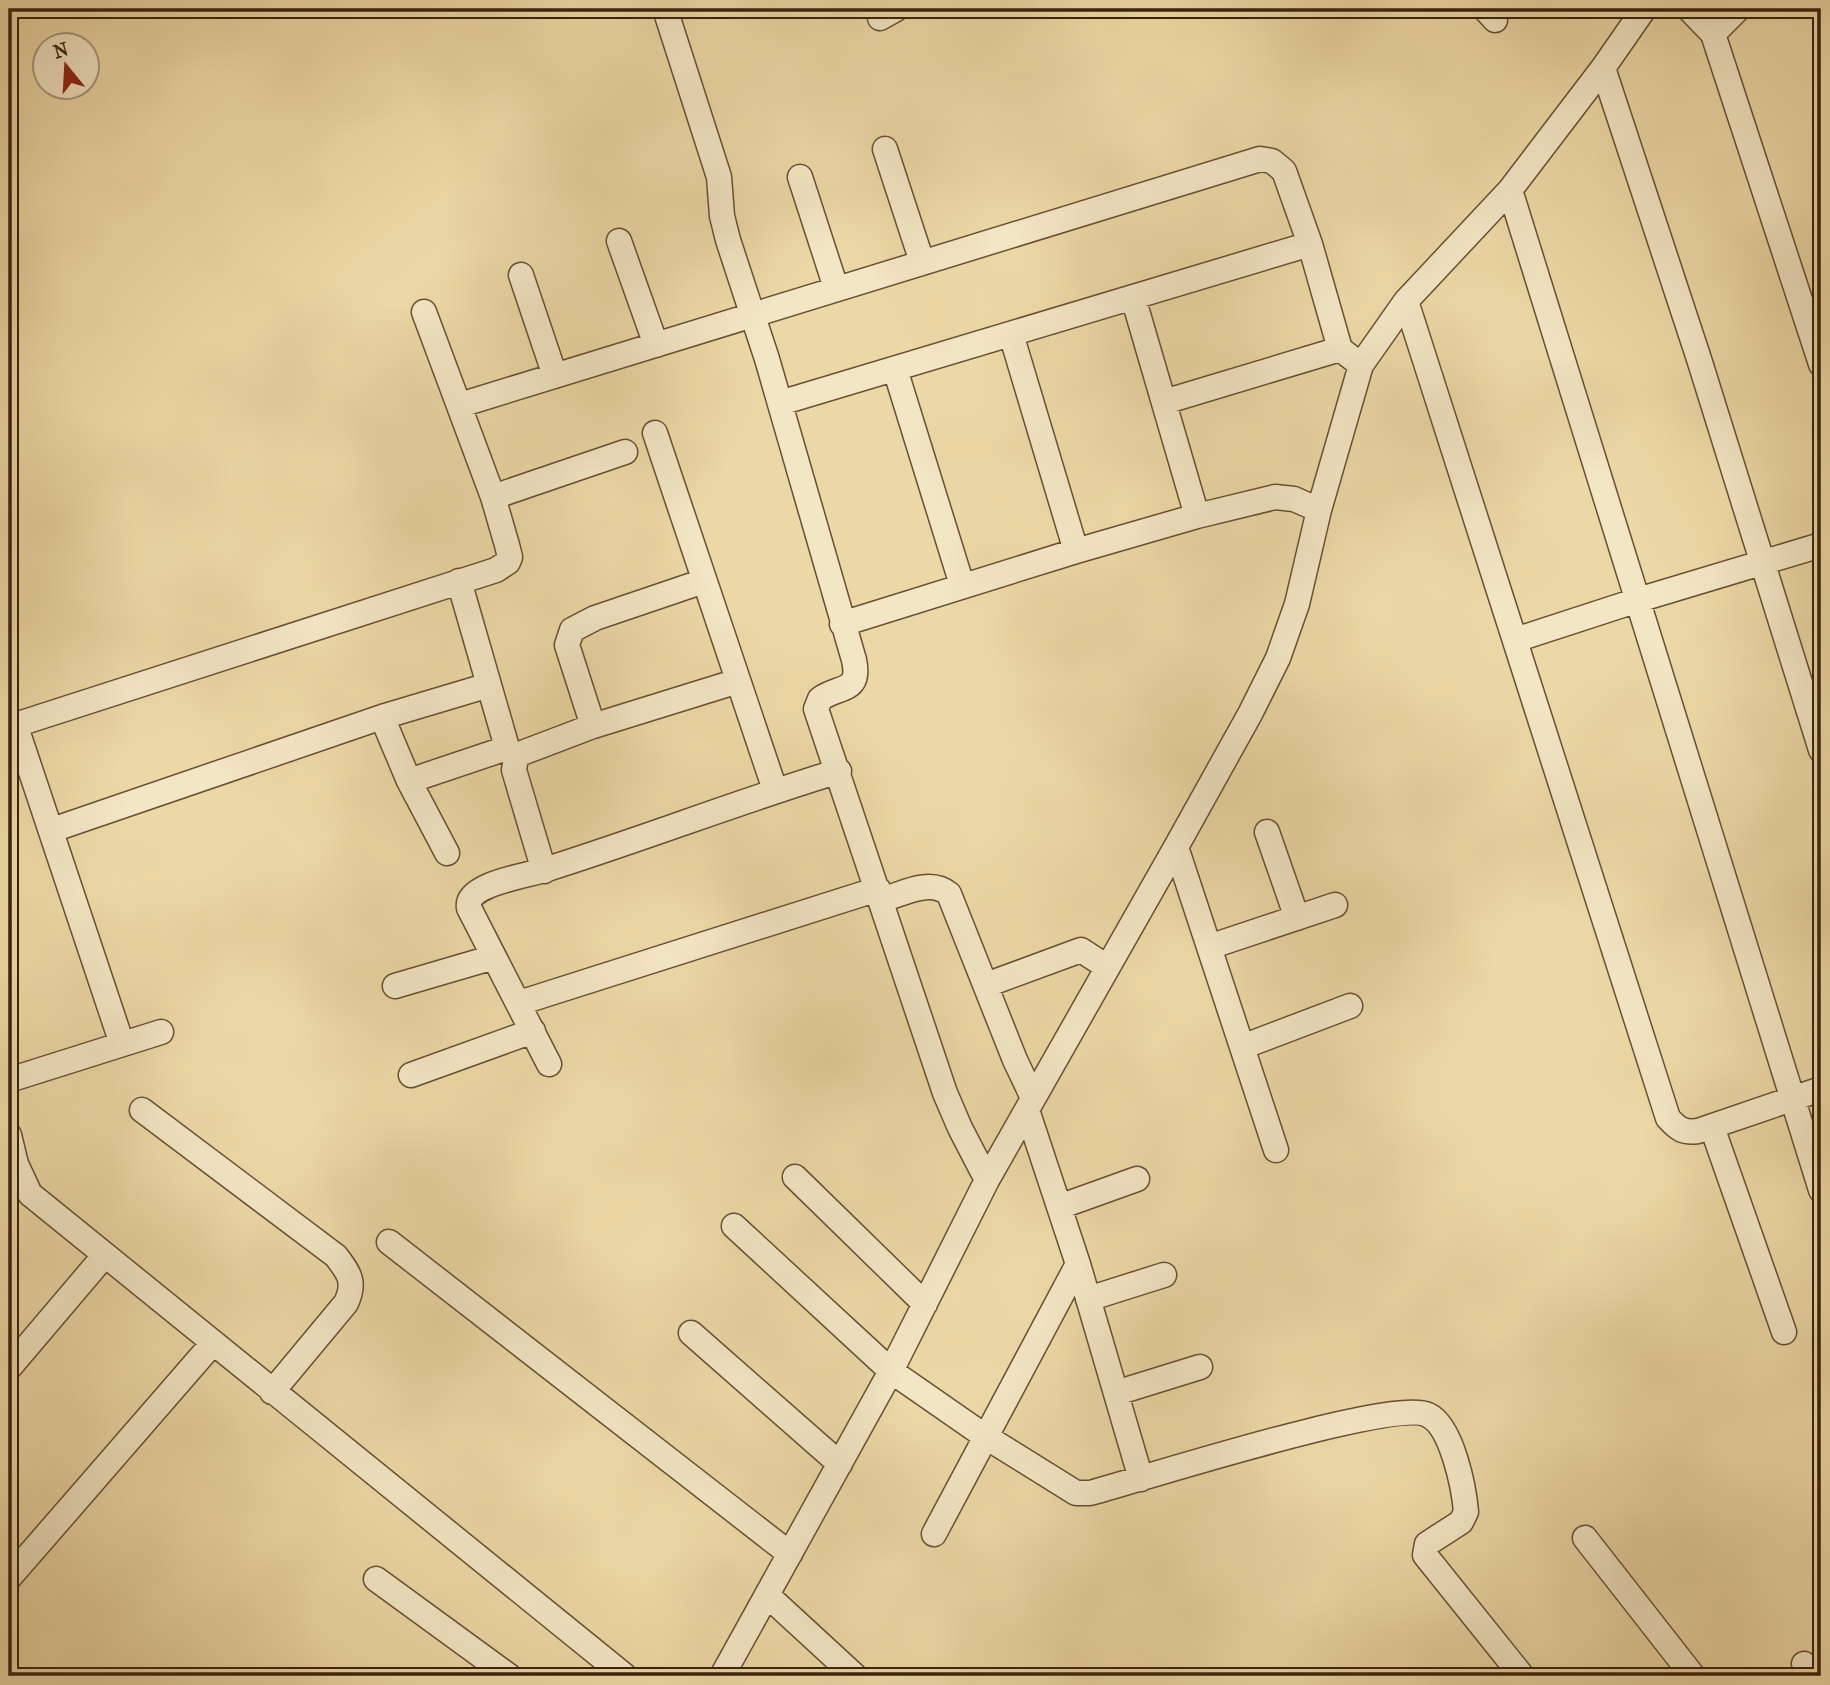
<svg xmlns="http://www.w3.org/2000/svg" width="1830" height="1685" font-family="'IM FELL French Canon',serif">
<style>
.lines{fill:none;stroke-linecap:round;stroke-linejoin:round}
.minor-casing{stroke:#665032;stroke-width:27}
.minor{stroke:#f3e6c5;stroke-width:24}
</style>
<rect width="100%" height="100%" fill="#ecd8a6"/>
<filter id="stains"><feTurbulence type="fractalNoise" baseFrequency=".00286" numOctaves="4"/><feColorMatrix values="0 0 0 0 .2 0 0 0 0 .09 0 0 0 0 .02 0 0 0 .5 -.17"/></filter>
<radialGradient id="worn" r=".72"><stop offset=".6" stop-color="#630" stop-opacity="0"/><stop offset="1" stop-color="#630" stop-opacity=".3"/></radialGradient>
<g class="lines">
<defs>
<path id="minor" d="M665 9 719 177 722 216 728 240 767 359 854 660C861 693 840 685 820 699L816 709 945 1093 960 1128 987 1180
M1485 9 1495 20
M1689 9 1713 34 1821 364
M880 18 896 9
M1713 34 1738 9
M1603 68 1699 359 1821 750
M885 149 922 262
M800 177 836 288
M1510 190 1821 1190
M619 241 656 345
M521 275 555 376
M1133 297 1197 516
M1406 301 1668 1118C1678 1129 1683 1133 1698 1131L1821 1089
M1011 334 1076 551
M895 369 962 585
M1164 402 1340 349
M780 403 1310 244
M460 405 1260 159 1272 161 1284 171 1310 244 1340 349 1361 365
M655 433 775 790
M493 497 625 452
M842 624 1076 551 1197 516 1275 497 1294 499 1319 510
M1515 640 1638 600 1821 545
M382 717 409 781 447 853
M15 724 122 1044
M593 726 567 645 572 630 595 618 704 581
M9 727 496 570 508 562 510 557 507 545 493 497 424 312
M409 781 501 750 506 744 459 581
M52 830 382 717 489 685
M1267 832 1297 918
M1176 847 1276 1150
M544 871 514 770 516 757 522 753 593 726 738 681
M882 900C902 894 930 878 949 894L1015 1060 1033 1098
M1209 947 1335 905
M986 985 1081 950 1107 967
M395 986 494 957
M519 1003 878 889
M1242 1047 1350 1006
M549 1064 469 908C465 884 526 876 544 870 643 839 740 801 839 771
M411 1075 533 1031
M9 1080 161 1032
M142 1110 336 1256C349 1273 356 1282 346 1303L272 1392
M1027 1110 1078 1264 1141 1479
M1712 1127 1784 1332
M9 1135 16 1164 30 1194 625 1676
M795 1177 925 1304
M1059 1207 1137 1179
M734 1226 891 1371 986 1437 1076 1493H1090C1142 1479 1394 1398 1428 1415 1452 1426 1464 1488 1466 1512L1461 1522 1427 1544 1425 1555 1522 1676
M389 1242 790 1554
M1088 1299 1164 1275
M691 1333 840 1464
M9 1368 104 1256
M1116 1393 1200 1367
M934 1534 1078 1264
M1585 1538 1693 1676
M9 1578 213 1343
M376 1579 509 1676
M767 1595 855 1676
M1804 1664 1815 1676
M722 1676 891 1371 987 1180 1176 847 1250 714 1278 658 1297 604 1319 510 1361 365 1406 301 1510 190 1603 68 1644 9"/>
</defs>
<use href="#minor" class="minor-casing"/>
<use href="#minor" class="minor"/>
</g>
<rect width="1830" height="1685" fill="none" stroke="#ecd8a6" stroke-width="35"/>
<rect x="10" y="10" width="1809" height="1664" fill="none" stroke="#39230c" stroke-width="3.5"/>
<rect x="18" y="18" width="1795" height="1650" fill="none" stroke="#39230c" stroke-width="2"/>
<g transform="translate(66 66) rotate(342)"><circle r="33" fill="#f3e6c5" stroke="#a9987b" stroke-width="2"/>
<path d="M0-5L12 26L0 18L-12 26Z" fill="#8f2418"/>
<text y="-10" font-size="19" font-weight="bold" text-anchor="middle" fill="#39230c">N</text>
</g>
<rect width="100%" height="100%" filter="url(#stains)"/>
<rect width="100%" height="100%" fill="url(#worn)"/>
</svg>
